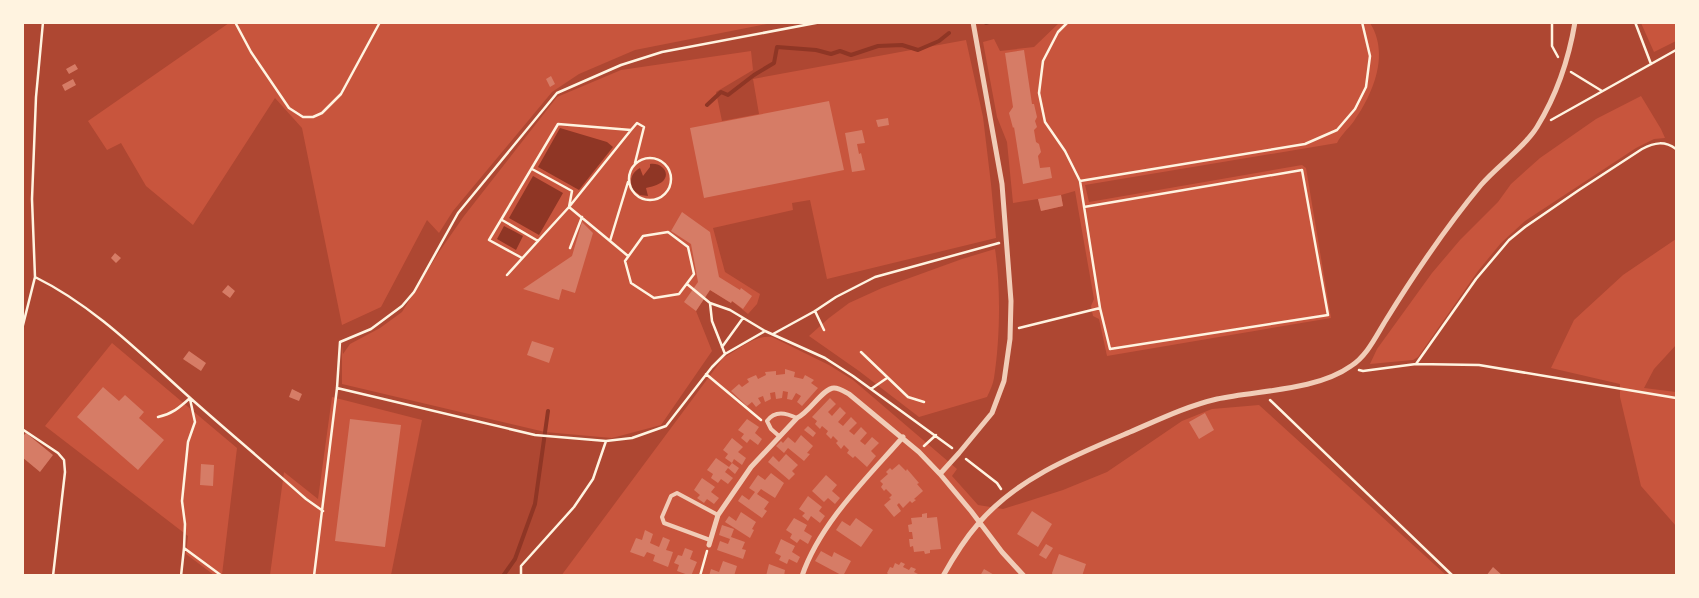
<svg xmlns="http://www.w3.org/2000/svg" width="1699" height="598" font-family="'Asap Condensed',sans-serif">
<style>
.green{fill:#ae4732;fill-rule:evenodd}
.water{fill:#8f3625}
.lines{fill:none;stroke-linecap:round;stroke-linejoin:round}
.stream{stroke:#8f3625;stroke-width:4}
.building{fill:#d67c66}
.path{stroke:#fff3e0;stroke-width:2.5}
.service{stroke:#f1ccb7;stroke-width:4}
.minor{stroke:#f1ccb7;stroke-width:5}
</style>
<rect width="100%" height="100%" fill="#c8553d"/>
<path class="green" d="M22 23H229L88 121 107 150 121 143 146 186 193 225 275 98 302 128 342 325 381 307 427 220 439 233 453 211 552 92 579 74 635 50 772 23H1059L1034 47 1000 51 994 39 983 42 997 117 1007 142 1013 203 1038 199 1041 211 1063 206 1061 195 1075 191 1094 299 1091 306 1093 316 1099 319 1107 356 1331 318 1306 168 1302 165 1089 202 1085 185 1337 143C1341 135 1348 129 1354 121 1373 94 1390 54 1370 23H1641L1654 52 1676 41V239L1623 275 1574 320 1551 368 1620 384V397L1641 486 1676 526V575H1446L1259 405 1212 409 1182 421 1107 472 1063 490 1003 509 978 505 952 476 957 469 853 380 829 365 772 337C755 334 738 350 723 358L561 576 391 575 422 420 332 397 318 499 284 472 270 575H222L237 448 112 343 45 426 188 536 186 554 214 575H23ZM966 40 983 117 991 184 996 238 827 279 810 200 792 203 793 210 713 228 725 272 760 294 757 304 748 314 732 301 731 303 710 290 696 311 712 351 661 425 612 438 545 432 342 384V345L343 354 350 344 380 328 402 312 439 252 464 216 557 97 621 70 751 51 753 70 716 92 722 121 759 114 753 79ZM1641 96 1661 129 1665 138 1654 139 1636 148 1525 221 1501 243 1478 271 1418 357 1413 360 1370 364 1377 349 1432 273 1460 240 1498 202 1511 184 1540 158 1596 119ZM995 249C1001 287 1000 340 994 378 993 384 990 391 987 397L919 417 859 371 809 336 829 318 849 303 882 288 962 259Z
M1676 345V392L1644 388 1654 369Z"/>
<path class="water" d="M560 128 607 142 613 147 579 190 538 167Z
M650 164C661 162 672 173 662 182 658 185 651 187 646 188L648 196 640 195 633 190C629 181 631 173 640 168L643 176 650 167Z
M533 176 563 193 539 235 509 218Z
M504 226 523 236 516 250 497 239Z"/>
<g class="lines">
<path class="stream" d="M986 23 989 22
M707 105 721 92 728 95 754 75 774 63 777 47 816 50 831 54 840 51 851 55 878 46 902 45 918 50 939 41 949 33
M503 576 515 559 535 504 548 411"/>
</g>
<path class="building" d="M1024 50 1032 104H1034L1037 117 1035 121 1037 127 1034 130 1036 142 1039 144 1041 152 1038 156 1040 168 1050 167 1052 178 1023 184 1014 127 1013 128 1009 113 1013 107 1005 53Z
M75 64 78 69 69 74 66 69Z
M551 76 555 84 550 87 546 79Z
M73 79 76 85 65 91 62 85Z
M829 101 844 170 704 198 690 128Z
M888 118 889 125 878 127 876 120Z
M862 130 865 143 857 144 859 154 861 153 865 170 852 172 845 133Z
M1061 195 1063 206 1041 211 1038 199Z
M682 212 710 232 719 277 740 290 741 288 752 296 743 309 732 301 731 303 710 290 696 311 684 302 698 282 691 244 671 231Z
M582 222 593 233 575 293 562 289 559 300 523 289 572 256Z
M115 253 121 258 116 263 111 258Z
M228 285 235 291 230 298 222 292Z
M532 341 554 348 549 363 527 355Z
M189 351 206 363 201 371 183 359Z
M785 369 795 372 794 377 803 379 805 375 814 380 811 383 818 388 802 406 797 402 801 396 796 393 792 400 787 399 788 392 783 391 782 398 776 399 775 392 770 393 771 399 765 402 763 396 758 398 761 403 756 407 752 402 747 406 731 391 739 384 742 387 749 382 747 379 756 375 758 379 766 375 765 372 776 371V375L785 374Z
M103 387 119 401 125 395 144 412 139 418 164 440 138 470 77 417Z
M292 389 302 394 299 401 289 397Z
M830 398 836 404 828 412 832 416 840 407 846 413 838 422 843 426 851 417 857 423 849 431 854 435 861 427 867 433 860 441 865 445 872 437 879 443 871 451 876 456 867 467 855 456 853 458 847 453 849 450 844 445 841 449 836 443 838 441 833 436 831 439 826 434 828 431 822 426 820 429 815 424 817 421 812 417Z
M1205 413 1214 430 1199 439 1189 422Z
M350 419 401 425 385 547 335 541Z
M747 419 759 427 755 433 762 439 758 445 750 439 747 443 741 438 744 434 738 430Z
M808 426 816 433 813 437 804 430Z
M26 433 53 455 40 472 22 457V437Z
M801 435 813 446 807 453 810 454 804 461 788 448 784 453 776 446 781 441 783 443 788 437 795 443Z
M732 438 743 447 738 452 746 458 742 465 734 459 732 463 725 458 728 454 723 450Z
M786 454 798 465 792 471 795 474 789 480 768 462 773 456 779 462Z
M716 458 729 467 732 463 739 468 735 474 728 468 725 472 733 478 728 484 721 479 718 483 711 478 713 474 707 470Z
M201 464 214 465 213 486 200 485Z
M899 464 906 471 907 469 919 483 917 484 923 491 914 499 916 500 912 503 910 501 903 508 899 503 897 505 901 511 894 517 884 505 891 499 889 498 892 495 886 489 884 491 881 487 883 484 880 481 888 474 886 472 890 468 892 470Z
M771 473 784 483 775 498 761 489 757 494 769 502 764 509 767 511 762 518 738 501 742 495 749 500 755 492 749 488 758 475 765 480Z
M826 475 837 485 832 491 840 498 835 504 828 498 824 502 812 491Z
M702 478 715 487 711 492 719 498 714 504 707 499 704 503 697 498 700 495 694 490Z
M808 496 822 507 819 511 825 516 820 523 811 516 808 521 802 516 805 513 799 509Z
M1032 511 1052 524 1038 547 1017 534Z
M741 512 756 522 752 529 754 530 750 538 725 522 729 516 736 521Z
M927 513V518L937 517 941 549 930 550V553L925 554 924 551 914 552 913 546 910 547 909 539H913L912 532H909L908 525 912 524 911 518 922 517V514Z
M794 518 807 525 804 531 812 536 808 544 800 539 797 543 790 538 792 534 786 530Z
M856 518 873 530 861 547 836 530 842 521 850 526Z
M722 525 734 529 731 537 745 542 742 549 746 550 743 559 717 550 720 541 728 544 730 539 719 535Z
M645 530 653 534 650 543 659 547 663 537 670 540 666 550 673 552 668 567 653 561 655 555 647 552 644 557 630 552 636 538 642 540Z
M781 539 795 546 792 552 800 557 797 563 789 559 787 564 779 560 781 556 775 553Z
M1046 544 1053 548 1046 559 1039 555Z
M685 548 693 551 690 559 697 562 691 576 677 571 679 565 674 563 678 555 682 556Z
M821 551 832 557 834 552 851 561 843 576 815 561Z
M1059 554 1086 564 1082 576H1053L1052 573Z
M723 561 737 566 734 576H709L711 569 719 572Z
M901 562 905 564 903 567 909 570 911 567 916 569 914 572 922 576H890L887 573 890 567 893 568 895 563 899 565Z
M769 564 785 570 784 576H766Z
M1493 567 1503 576H1486Z
M984 569 996 576H980Z"/>
<g class="lines">
<path class="path" d="M235 22 251 52 289 108 303 117H313L322 113 341 94 380 22
M1552 22V46L1558 57
M1635 22 1651 64
M1571 72 1602 91
M1551 120 1676 50
M631 130 637 123 644 127 635 163
M629 179a21 21 0 1 1 42 0a21 21 0 1 1-42 0Z
M532 169 572 191 569 207 610 241
M1080 181 1305 144 1337 130 1355 109 1366 87 1370 56 1362 22
M628 182 610 241 628 256
M1084 207 1302 170 1328 315 1110 349 1100 308
M502 220 538 241
M668 232 688 247 694 274 679 294 654 298 631 283 625 261 643 236Z
M570 248 582 217
M507 275 569 207 631 130 558 124 489 240 522 258
M35 277C94 306 140 353 188 396 227 431 267 464 306 499L323 511
M687 284 710 303 730 310 765 331 825 358 853 376 952 448
M710 303 712 321 725 354
M815 311 824 330
M1019 328 1100 308 1080 181 1065 151 1045 122 1039 93 1043 61 1058 32 1068 22
M22 329 35 277 32 199 36 97 43 22
M773 334 815 311 836 297 875 277 999 243
M722 347 743 318
M861 352 908 397 924 402
M1416 364 1476 279 1509 240 1525 227 1579 190 1642 149C1655 142 1665 141 1676 149
M1359 370 1363 371 1416 364 1479 365 1676 398
M706 374 761 420
M337 388 535 435 606 441 632 438 666 426 712 367 725 354 765 331
M871 389 887 378
M1270 400 1453 576
M158 417C172 414 179 408 190 398
M22 429 58 453 64 460 65 472 53 576
M924 446 936 435
M966 459 997 483 1001 489
M184 548 222 576
M181 576 184 548 185 524 182 501 188 442 195 422 190 399
M314 576 337 388 340 342 371 329 402 306 414 292 458 213 557 93 621 65 662 52 821 22
M521 576V566L574 507 593 479 606 441
M700 576 707 551"/>
<path class="service" d="M779 436 771 429 767 421C775 410 786 413 797 418
M710 540 664 523 662 517 671 496 677 493 718 515"/>
<path class="minor" d="M940 474 959 453 992 413 1004 381 1010 339 1011 301 1002 184 973 22
M709 545 718 515 751 467 797 418C809 413 823 388 834 388 840 388 845 392 849 394L919 452 940 474 971 511 1002 552 1024 576
M802 576C820 523 867 478 903 437
M943 576C953 558 964 540 978 524 1017 478 1075 455 1130 432 1158 420 1187 406 1217 399 1258 390 1316 391 1351 366 1367 356 1376 336 1386 320 1415 273 1446 227 1481 185 1497 166 1524 148 1537 127 1556 96 1569 58 1575 22"/>
</g>
<rect width="1699" height="598" fill="none" stroke="#fff3e0" stroke-width="48"/>
</svg>
